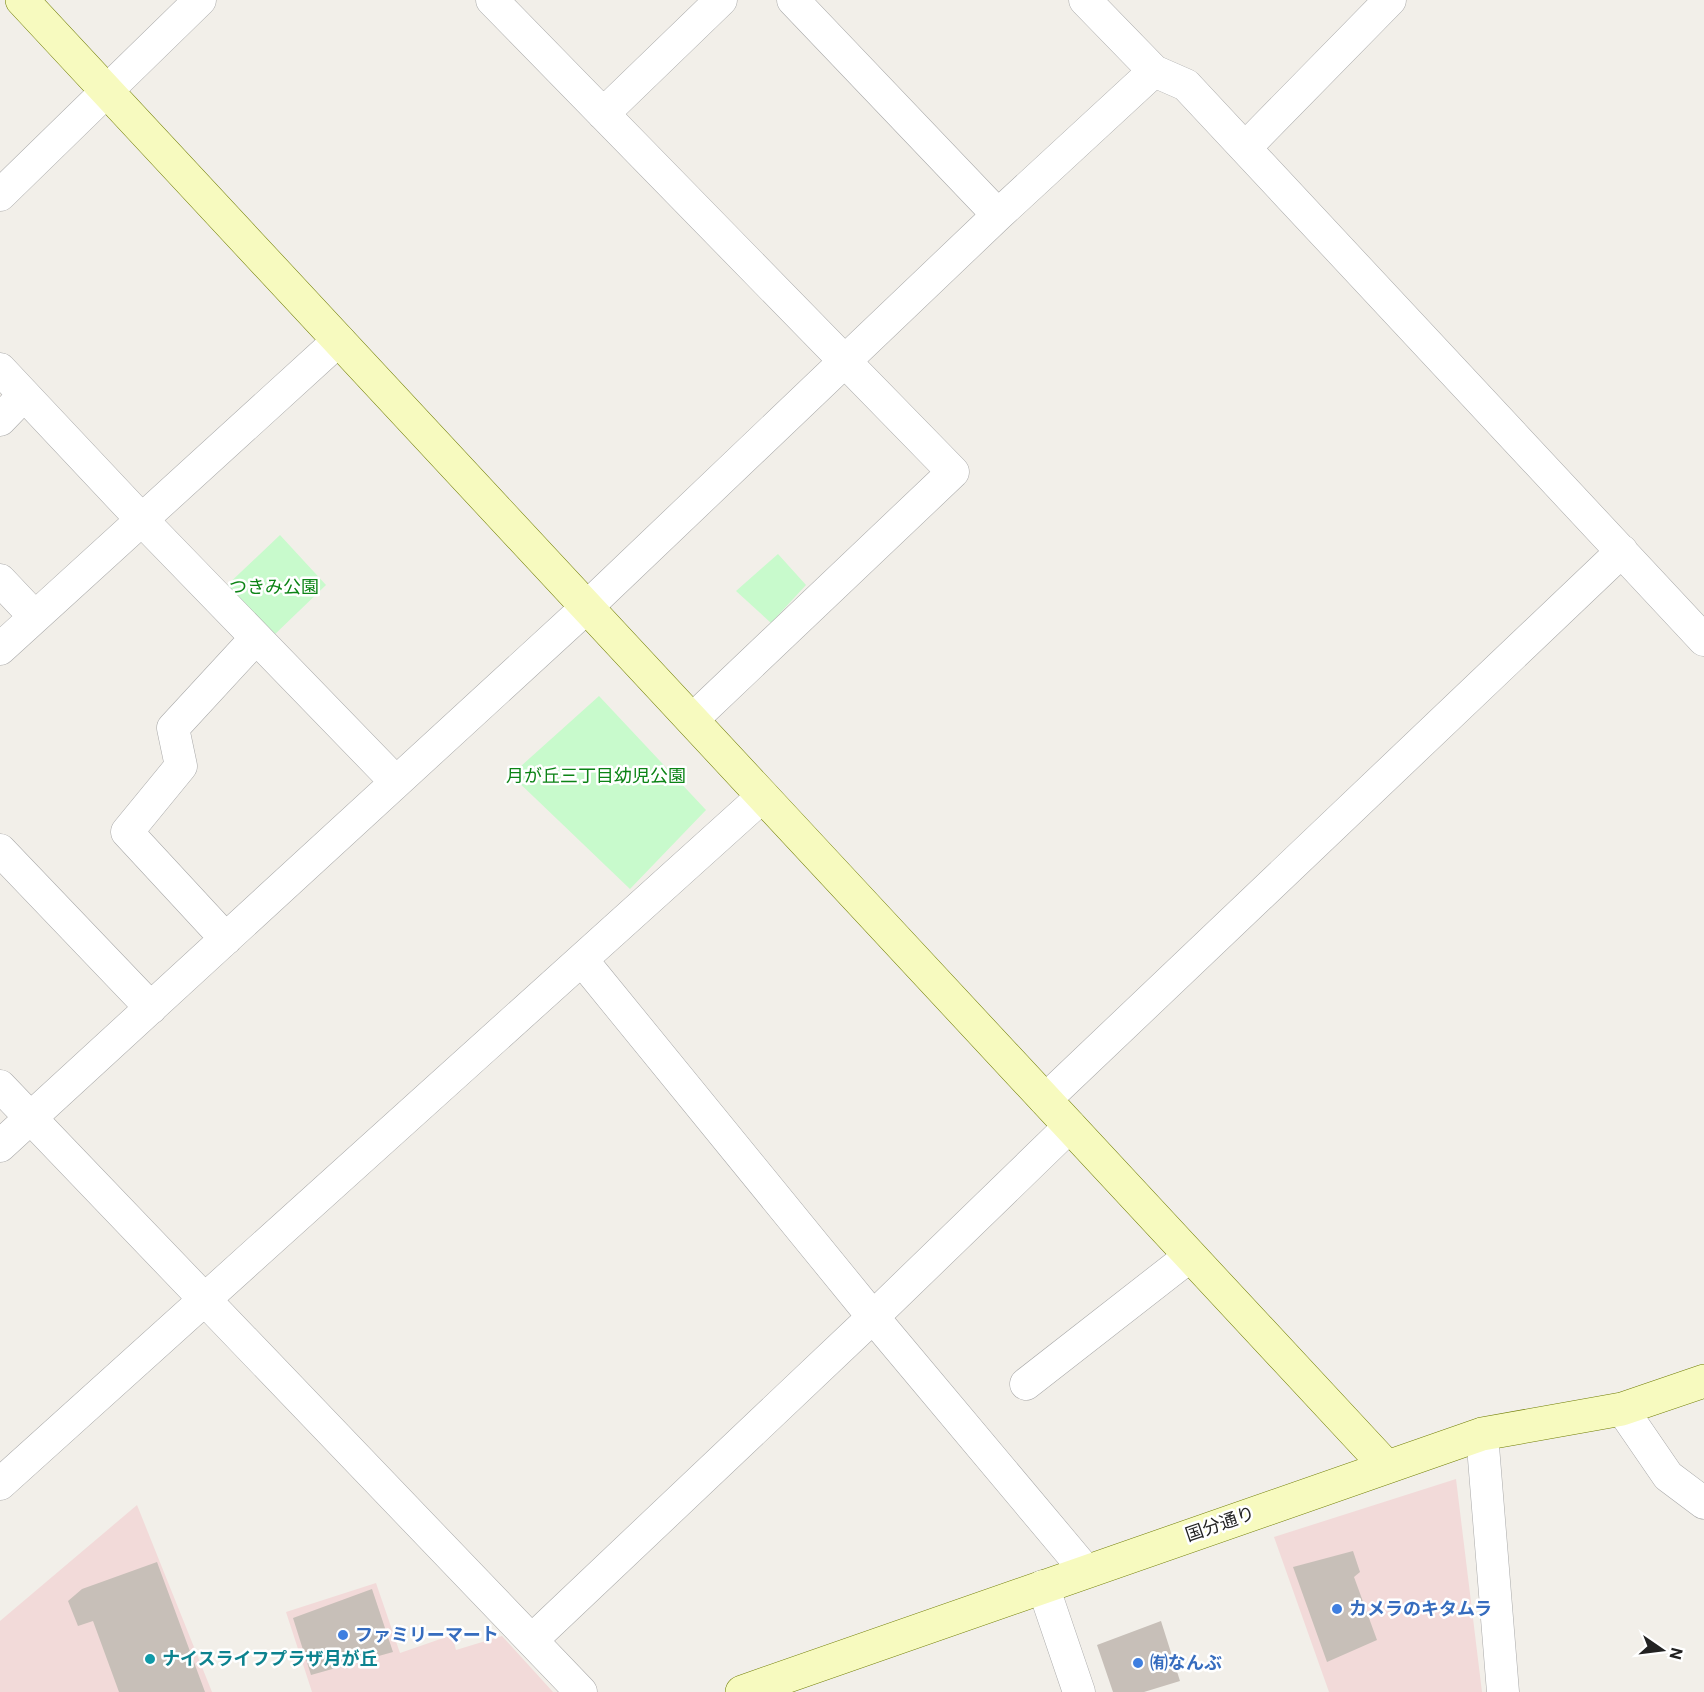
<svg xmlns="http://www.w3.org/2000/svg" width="1704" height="1692" font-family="Roboto,'Noto Sans JP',sans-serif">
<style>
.commercial{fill:#f2dad9}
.park{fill:#c8facc}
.building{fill:#c7bfb8}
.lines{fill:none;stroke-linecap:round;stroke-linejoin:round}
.street-casing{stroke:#a9a9a9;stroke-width:33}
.secondary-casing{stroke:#707d05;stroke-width:34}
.street{stroke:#fff;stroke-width:32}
.secondary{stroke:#f7fabf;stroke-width:33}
.shop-dot{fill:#3f7fe0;stroke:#fff;stroke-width:2}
.culture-dot{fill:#0f9aa8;stroke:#fff;stroke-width:2}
.labels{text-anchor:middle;stroke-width:5;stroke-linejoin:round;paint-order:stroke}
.park-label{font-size:18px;fill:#0c8416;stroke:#fff}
.street-label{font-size:18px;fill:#222;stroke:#fff}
.shop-label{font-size:18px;font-weight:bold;fill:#366cbe;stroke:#fff;text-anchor:start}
.culture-label{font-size:18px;font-weight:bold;fill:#0d838f;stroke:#fff;text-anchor:start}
</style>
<rect width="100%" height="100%" fill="#f2efe9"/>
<path class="commercial" d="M1456 1479 1482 1692H1329L1274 1537Z
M137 1505 212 1692H0V1621Z
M376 1583 400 1653 452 1635 456 1650 502 1636 553 1692H312L286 1612Z"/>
<path class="park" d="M280 535 326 585 271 638 222 590Z
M778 554 806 585 771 623 736 591Z
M599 696 706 810 630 889 511 775Z"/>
<path class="building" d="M1353 1551 1360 1572 1354 1577 1377 1640 1327 1662 1293 1567Z
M157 1562 205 1692H119L93 1621 78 1626 68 1601 82 1589Z
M372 1589 393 1652 311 1675 293 1618Z
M1161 1621 1180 1681 1144 1692H1113L1097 1645Z"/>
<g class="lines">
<defs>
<path id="street" d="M492 0 953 472 692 720
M793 0 998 215
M1085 0 1154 71 1186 85 1704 640
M603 114 721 0
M1245 148 1390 0
M0 195 200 0
M0 369 142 520 396 782
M0 420 24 395
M0 580 35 617
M0 649 339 340
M0 850 151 1008
M226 939 127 832 181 766 173 728 256 638
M582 960 873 1317 1086 1571
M0 1086 581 1692
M1045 1100 1622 551
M0 1146 587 607 998 215 1154 71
M1026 1384 1190 1256
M1622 1409 1668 1476 1704 1503
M1482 1434 1503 1692
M0 1484 763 796
M1043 1586 1079 1692
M532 1640 873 1317 1070 1126"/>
<path id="secondary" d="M22 0 1386 1466
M742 1692 1482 1434 1622 1409 1704 1381"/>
</defs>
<use href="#street" class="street-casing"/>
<use href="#secondary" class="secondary-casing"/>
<use href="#street" class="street"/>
<use href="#secondary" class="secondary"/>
</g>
<g class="shop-dot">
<circle cx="1337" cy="1609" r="6"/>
<circle cx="343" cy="1635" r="6"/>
<circle cx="1138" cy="1663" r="6"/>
</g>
<circle class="culture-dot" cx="150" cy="1659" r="6"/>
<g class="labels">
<g class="park-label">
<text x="274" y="593">つきみ公園</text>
<text x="596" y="782">月が丘三丁目幼児公園</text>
</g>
<g class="street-label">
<text transform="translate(1220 1524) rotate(-19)" y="6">国分通り</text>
</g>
<g class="shop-label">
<text x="1349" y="1615">カメラのキタムラ</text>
<text x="355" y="1641">ファミリーマート</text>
<text x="1150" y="1669">㈲なんぶ</text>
</g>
<g class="culture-label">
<text x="162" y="1665">ナイスライフプラザ月が丘</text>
</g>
</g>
<g transform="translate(1662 1650) rotate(104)" stroke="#ffffff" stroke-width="4.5" paint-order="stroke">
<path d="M0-4.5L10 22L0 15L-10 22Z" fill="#222222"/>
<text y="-9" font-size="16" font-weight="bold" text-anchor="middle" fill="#222222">N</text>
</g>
</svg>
